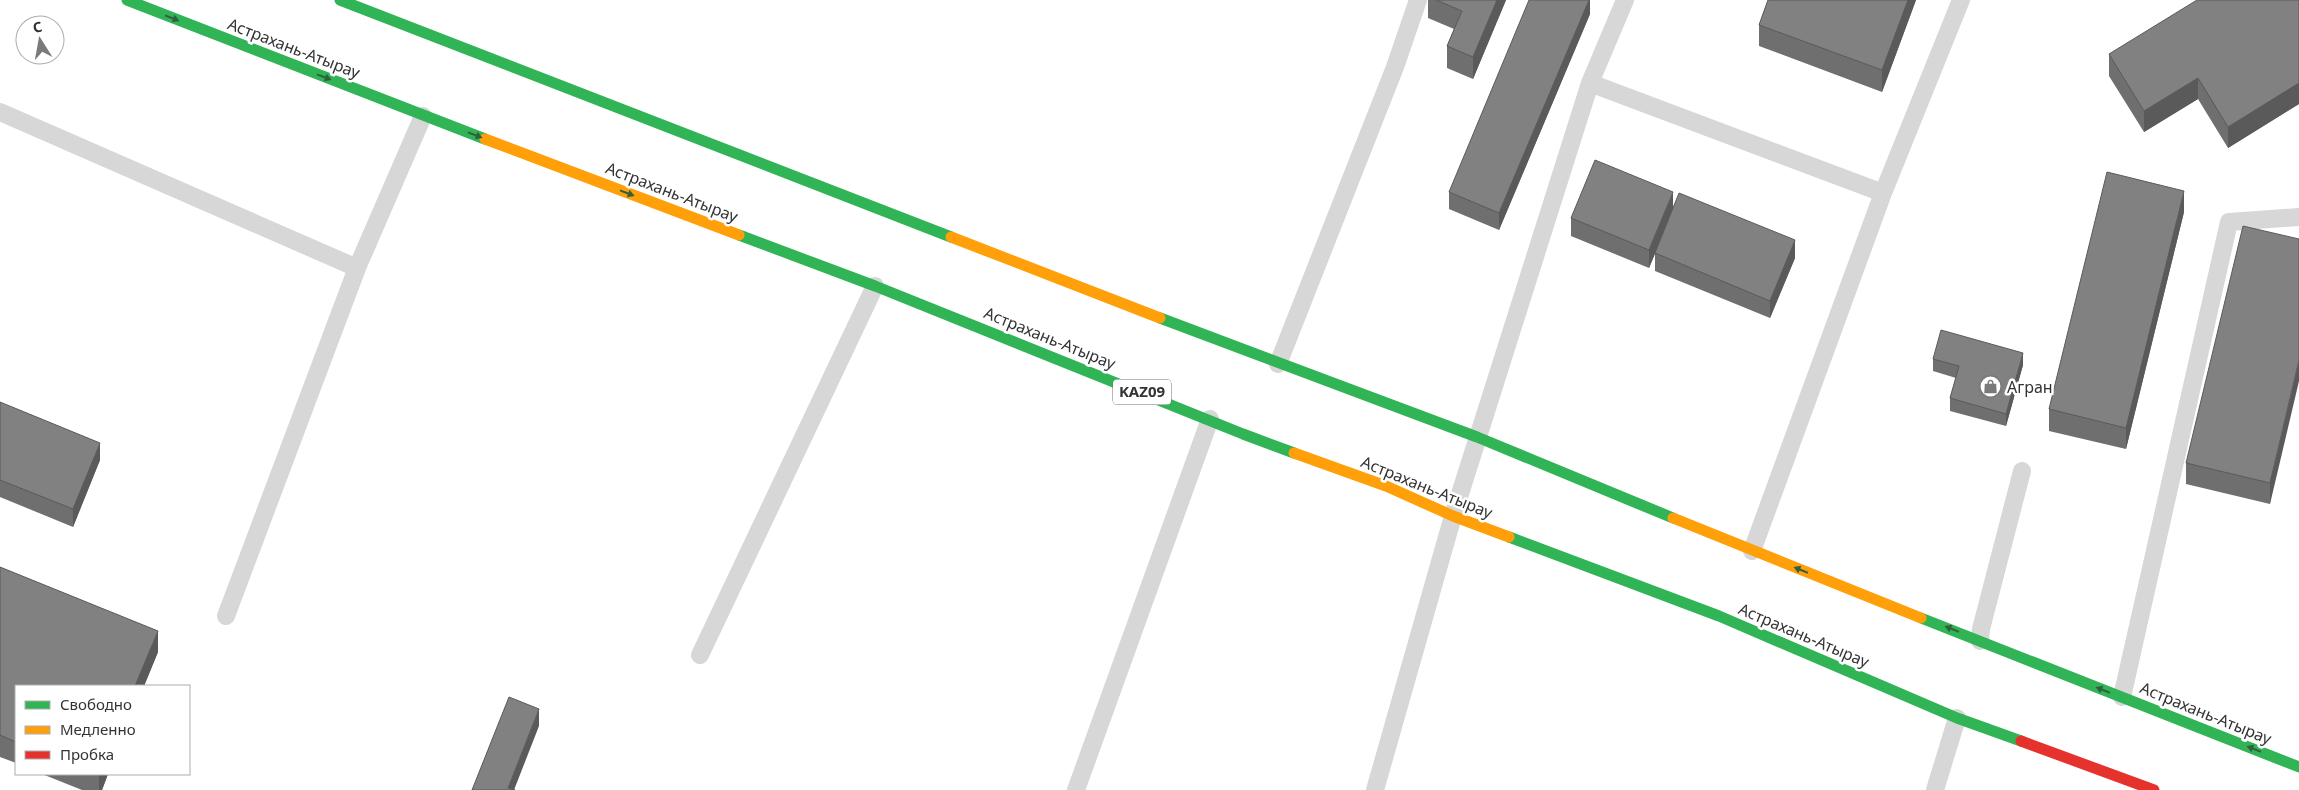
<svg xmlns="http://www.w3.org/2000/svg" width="2299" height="790" font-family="'Noto Sans',sans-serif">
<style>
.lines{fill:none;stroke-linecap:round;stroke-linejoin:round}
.lane{stroke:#d7d7d7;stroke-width:18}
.fast{stroke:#30b455;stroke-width:11}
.slow{stroke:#ff9f0a;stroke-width:11}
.jam{stroke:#e5322d;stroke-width:11}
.wall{fill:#6f6f6f}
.shaded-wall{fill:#5a5a5a}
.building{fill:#818181;stroke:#5a5a5a}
.oneway{fill:#32603f}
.labels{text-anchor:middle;stroke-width:5;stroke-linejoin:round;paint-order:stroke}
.shield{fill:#fff;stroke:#707070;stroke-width:1}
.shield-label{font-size:15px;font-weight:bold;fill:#333}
.street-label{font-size:16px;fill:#333;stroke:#fff}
.poi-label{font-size:16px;fill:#333;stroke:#fff;text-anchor:start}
</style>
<rect width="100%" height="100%" fill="#fff"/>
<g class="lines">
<path class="lane" d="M1590 83 1625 0
M0 112 357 268
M1883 193 1961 0
M1278 364 1395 67 1418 0
M226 616 357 268 423 116
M1980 641 1981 629 2022 471
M700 655 875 286
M2122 697 2229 222 2299 217
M1076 790 1210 419
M1375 790 1453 516 1590 83 1883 193 1752 551
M1935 790 1957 718"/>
<path class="fast" d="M127 0 485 139
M340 0 951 237
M739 235 875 286 1243 434 1294 453
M1160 318 1477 437 1673 518
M1509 537 1719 616 1957 718 2021 741
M1921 618 2299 767"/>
<path class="slow" d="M485 139 739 235
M951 237 1160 318
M1294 453 1386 486 1453 516 1509 537
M1673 518 1921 618"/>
<path class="jam" d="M2021 741 2154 790"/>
</g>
<path class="wall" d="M1428 0H1506L1473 79 1447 68V46L1454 29 1428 18Z
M1590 0V14L1499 230 1449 209V192Z
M1768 0H1916L1882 92 1759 46V25Z
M2299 0V104L2228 148 2198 99 2144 132 2109 76V54Z
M1673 208 1795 258 1770 318 1655 271V254L1649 268 1571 236V218Z
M2184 212 2126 449 2049 431V409Z
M2299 239 2270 504 2186 484V463Z
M1933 359 2023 365 2006 426 1950 411V398L1956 378 1933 371Z
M0 402 100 460 73 527 0 497Z
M0 567 158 652 144 686H16V763L0 757Z
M42 774H108L102 790H82Z"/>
<path class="shaded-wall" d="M1497 0H1506L1473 79V57Z
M1589 0H1590V14L1499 230V213Z
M1908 0H1916L1882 92V70Z
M2198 78V99L2144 132V111Z
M2299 83V104L2228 148V127Z
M2184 191V212L2126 449V428Z
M1673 192V209L1649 268V250Z
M1795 240V258L1770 318V301Z
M2023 353V365L2006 426V414Z
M2299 360V381L2270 504V483Z
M100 443V460L73 527V509Z
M158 631V652L144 686H135Z
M539 709V726L514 790 508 788Z
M99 774H108L102 790H99Z"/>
<path class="building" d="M1436 0H1497L1473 57 1447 46 1462 11Z
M1529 0H1589L1499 213 1449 192Z
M1768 0H1908L1882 70 1759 25Z
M2197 0H2299V83L2228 127 2198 78 2144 111 2109 54Z
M1595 160 1673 192 1649 250 1571 218Z
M2107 172 2184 191 2126 428 2049 409Z
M1679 193 1795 240 1770 301 1655 253Z
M2243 226 2299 239V360L2270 483 2186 463Z
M1941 330 2023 353 2006 414 1950 398 1959 366 1933 359Z
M0 402 100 443 73 509 0 480Z
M0 567 158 631 135 686H16V742L0 735Z
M509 697 539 709 508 788 515 790H472Z"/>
<defs><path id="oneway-solid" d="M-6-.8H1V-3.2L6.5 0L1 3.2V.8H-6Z" transform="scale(1.25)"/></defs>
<g class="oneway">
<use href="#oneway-solid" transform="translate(172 18) rotate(21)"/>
<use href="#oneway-solid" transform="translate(324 77) rotate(21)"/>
<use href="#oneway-solid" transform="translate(475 135) rotate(21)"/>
<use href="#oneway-solid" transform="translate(627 193) rotate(21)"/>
<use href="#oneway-solid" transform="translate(1801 570) rotate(-158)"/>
<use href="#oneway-solid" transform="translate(1952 629) rotate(-158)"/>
<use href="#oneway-solid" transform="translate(2103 690) rotate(-158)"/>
<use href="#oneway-solid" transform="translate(2254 749) rotate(-158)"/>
</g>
<defs>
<symbol id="shop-ring" viewBox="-11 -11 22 22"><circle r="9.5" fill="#fff" stroke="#7a7a7a" stroke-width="1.5"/><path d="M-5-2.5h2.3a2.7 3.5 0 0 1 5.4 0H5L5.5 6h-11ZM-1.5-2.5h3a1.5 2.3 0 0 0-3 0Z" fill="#7a7a7a"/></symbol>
</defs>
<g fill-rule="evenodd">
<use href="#shop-ring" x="1978" y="374" width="25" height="25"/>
</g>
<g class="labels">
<rect class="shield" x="1113" y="379.5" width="58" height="25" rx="4"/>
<g class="shield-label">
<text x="1142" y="397">KAZ09</text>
</g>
<g class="street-label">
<text transform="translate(294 48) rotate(21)" y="6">Астрахань-Атырау</text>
<text transform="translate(672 192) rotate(21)" y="6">Астрахань-Атырау</text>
<text transform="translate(1050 338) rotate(22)" y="6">Астрахань-Атырау</text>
<text transform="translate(1427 487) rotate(22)" y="6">Астрахань-Атырау</text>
<text transform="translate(1804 635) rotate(23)" y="6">Астрахань-Атырау</text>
<text transform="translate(2206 713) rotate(22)" y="6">Астрахань-Атырау</text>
</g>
<g class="poi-label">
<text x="2007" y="393">Агран</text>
</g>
</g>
<rect x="15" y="685" width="175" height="90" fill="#ffffff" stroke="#adadad"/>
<rect x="25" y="701" width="25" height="8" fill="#30b455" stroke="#adadad"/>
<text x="60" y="710" font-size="15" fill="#333333">Свободно</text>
<rect x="25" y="726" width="25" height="8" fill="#ff9f0a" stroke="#adadad"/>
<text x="60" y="735" font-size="15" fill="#333333">Медленно</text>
<rect x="25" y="751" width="25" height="8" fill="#e5322d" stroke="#adadad"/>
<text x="60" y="760" font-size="15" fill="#333333">Пробка</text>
<g transform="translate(40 40) rotate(349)"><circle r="24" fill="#ffffff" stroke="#adadad"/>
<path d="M0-4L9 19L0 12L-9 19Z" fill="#7a7a7a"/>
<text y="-8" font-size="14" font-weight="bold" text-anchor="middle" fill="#333333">С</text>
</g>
</svg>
